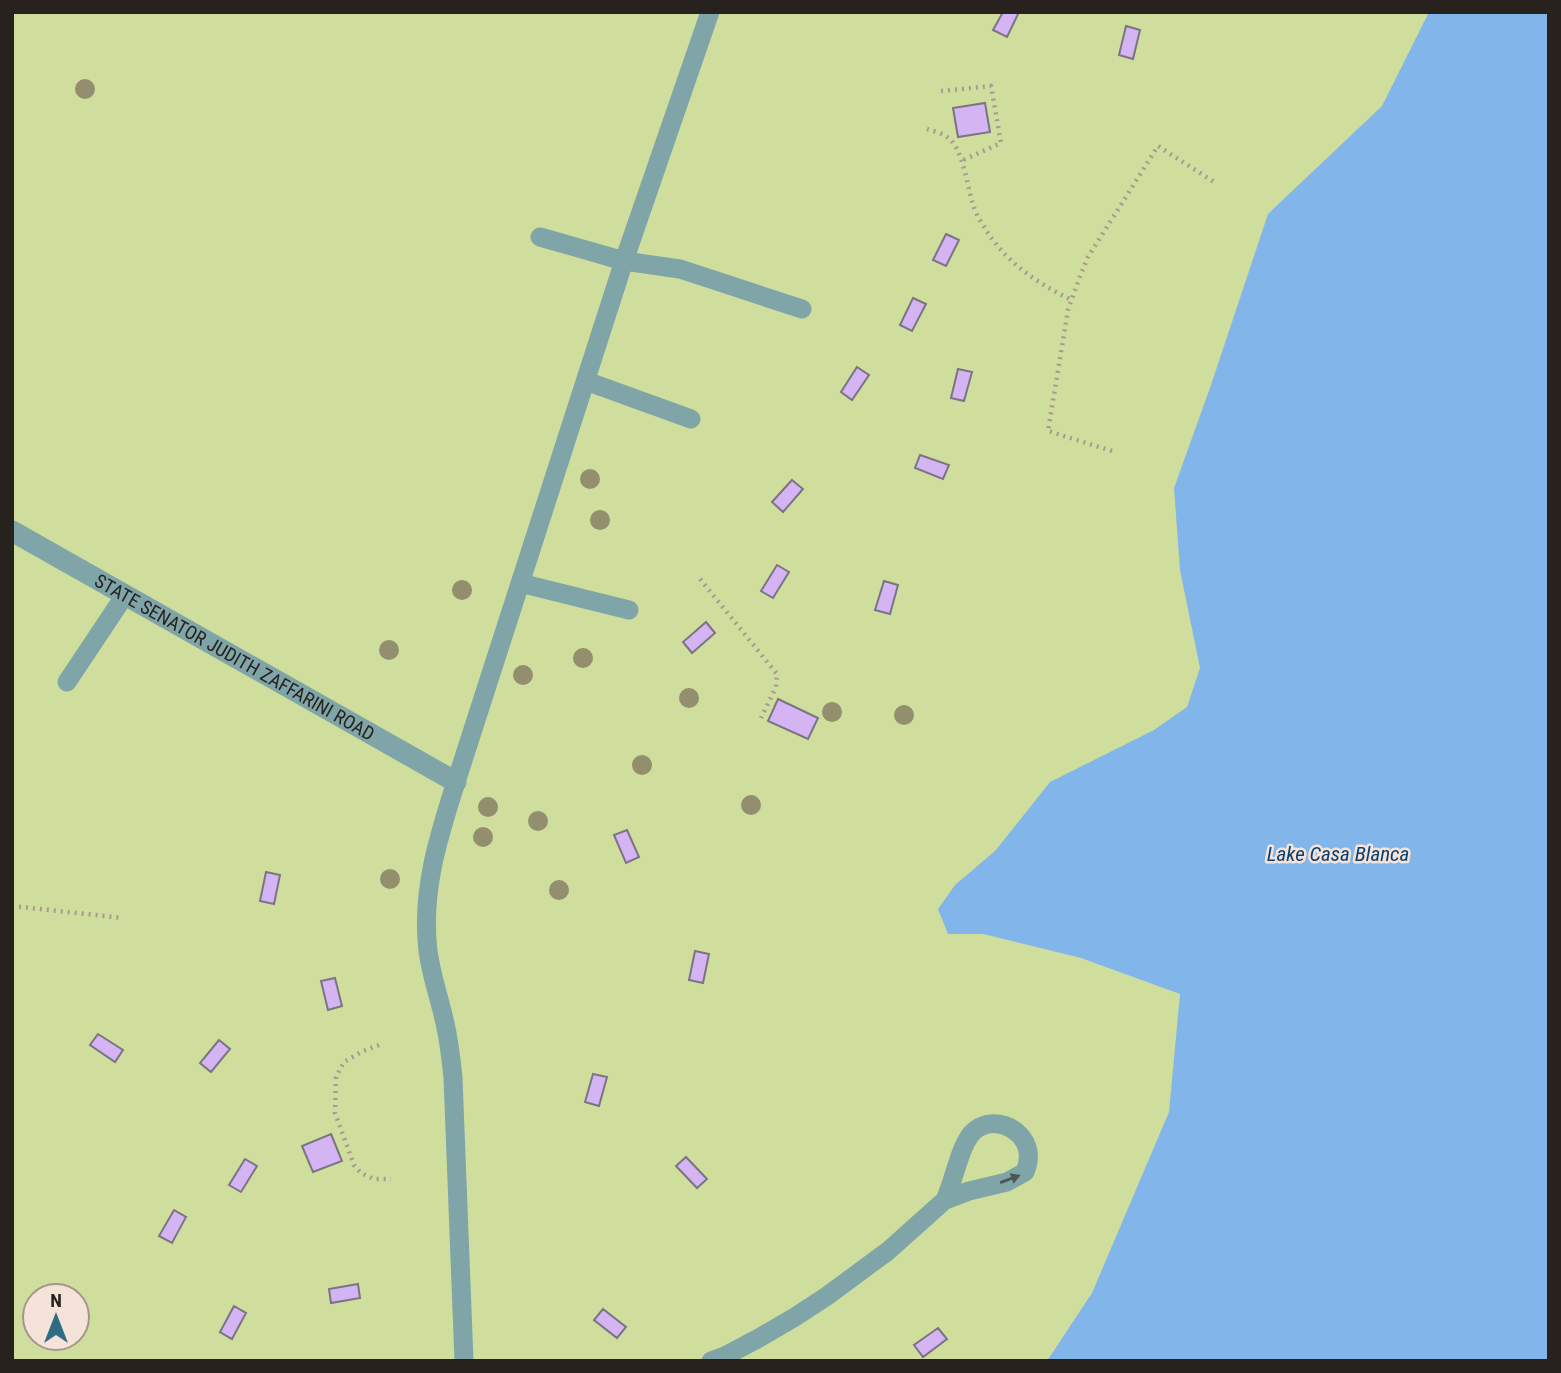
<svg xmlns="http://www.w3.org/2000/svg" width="1561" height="1373" font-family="'Roboto Condensed',sans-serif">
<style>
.green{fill:#d0de9d;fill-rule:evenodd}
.water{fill:#82b5e9}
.building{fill:#d4b4f3;stroke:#7b7482;stroke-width:2}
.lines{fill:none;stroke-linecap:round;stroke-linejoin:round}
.path{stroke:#a79a93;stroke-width:4.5;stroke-dasharray:2 5;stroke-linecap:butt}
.lane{stroke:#7fa5a9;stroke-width:19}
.street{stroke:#7fa5a9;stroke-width:21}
.tree{fill:#928e6e}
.oneway{fill:#4b5656}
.labels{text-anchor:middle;stroke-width:5;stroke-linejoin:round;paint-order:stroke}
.street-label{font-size:19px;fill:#28221f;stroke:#f5e3da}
.water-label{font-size:21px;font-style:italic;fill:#084171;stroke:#f5e3da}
</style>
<rect width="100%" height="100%" fill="#f5e3da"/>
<path class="green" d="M12 12H1549V1361H12ZM35 1296H77V1338H35Z"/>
<path class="water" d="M1429 12H1549V1361H1047L1092 1293 1169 1112 1180 994 1081 958 983 934H948L938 909 955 885 995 851 1050 782 1154 730 1187 707 1200 668 1180 570 1174 488 1211 385 1268 214 1382 106Z"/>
<path class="building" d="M1003 12H1019L1007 37 993 30Z
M1126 26 1140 30 1133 59 1119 55Z
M985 103 990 132 958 137 953 108Z
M946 234 959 240 946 266 933 260Z
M913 298 926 304 912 331 900 325Z
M857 367 869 375 852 400 841 392Z
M958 369 972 372 964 401 951 398Z
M920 455 949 465 943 479 915 468Z
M792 480 803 489 783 512 772 502Z
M777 565 789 572 773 598 761 591Z
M884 581 898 585 890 614 875 610Z
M706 622 715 633 692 653 683 642Z
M778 699 818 718 808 739 768 721Z
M627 830 639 857 626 863 614 835Z
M266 872 280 875 274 904 260 901Z
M695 951 709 954 703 983 689 980Z
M335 978 342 1006 328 1010 321 981Z
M98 1034 123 1050 115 1062 90 1045Z
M219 1040 230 1049 211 1072 200 1063Z
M593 1074 607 1077 599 1106 585 1102Z
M331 1134 342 1161 313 1172 302 1146Z
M686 1157 707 1179 697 1188 676 1166Z
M245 1159 257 1166 241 1192 229 1185Z
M174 1210 186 1217 172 1243 159 1236Z
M358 1284 360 1298 331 1303 329 1289Z
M234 1306 246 1313 232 1339 220 1332Z
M603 1309 626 1327 617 1338 594 1320Z
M938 1328 947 1339 923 1357 914 1345Z"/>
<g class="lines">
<path class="path" d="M941 91 991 86 1001 143 961 161
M927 129C933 131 942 133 947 137 962 146 967 184 972 201 974 209 978 218 983 225 1003 260 1036 283 1072 300
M1112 451 1048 431 1068 310 1079 279 1088 257 1158 146 1214 182
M700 579 777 674 776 687 761 718
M12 906 123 918
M379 1045 363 1051 344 1062 336 1077 335 1113 354 1165 361 1173 374 1179H391"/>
<path class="lane" d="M540 237 624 261 680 269 802 309
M586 381 691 419
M520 583 629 610
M67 682 125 595
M464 1361 453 1078C451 1058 449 1039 444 1019 439 997 431 974 428 951 421 892 438 838 456 782L624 261 710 12
M711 1361 725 1356 759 1338 795 1317 827 1296 888 1251 945 1200C954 1181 959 1148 972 1133 990 1114 1023 1126 1028 1151 1029 1158 1028 1165 1025 1172L1007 1182 969 1191 945 1200"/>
<path class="street" id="s1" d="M12 531 456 782"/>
</g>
<g class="tree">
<circle cx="85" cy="89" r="10"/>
<circle cx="590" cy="479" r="10"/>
<circle cx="600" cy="520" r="10"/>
<circle cx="462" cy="590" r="10"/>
<circle cx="389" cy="650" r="10"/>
<circle cx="583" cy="658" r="10"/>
<circle cx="523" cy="675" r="10"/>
<circle cx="689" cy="698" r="10"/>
<circle cx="832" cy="712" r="10"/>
<circle cx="904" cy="715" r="10"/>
<circle cx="642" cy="765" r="10"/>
<circle cx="751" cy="805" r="10"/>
<circle cx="488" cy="807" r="10"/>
<circle cx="538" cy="821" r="10"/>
<circle cx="483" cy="837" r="10"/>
<circle cx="390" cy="879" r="10"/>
<circle cx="559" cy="890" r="10"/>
</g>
<defs><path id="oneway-solid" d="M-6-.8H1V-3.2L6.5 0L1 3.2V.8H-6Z" transform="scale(1.75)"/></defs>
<use class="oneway" href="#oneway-solid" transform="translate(1010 1179) rotate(-20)"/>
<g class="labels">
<g class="street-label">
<text dy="7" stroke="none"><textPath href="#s1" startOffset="256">STATE SENATOR JUDITH ZAFFARINI ROAD</textPath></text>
</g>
<g class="water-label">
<text x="1338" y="861">Lake Casa Blanca</text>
</g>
</g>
<rect width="1561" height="1373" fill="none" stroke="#28221f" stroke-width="28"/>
<g transform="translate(56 1317)"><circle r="33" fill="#f5e3da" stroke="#a3968f" stroke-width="2"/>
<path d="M0-5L12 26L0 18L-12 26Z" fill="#2f6b83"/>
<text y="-10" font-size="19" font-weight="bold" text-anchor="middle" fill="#28221f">N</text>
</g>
</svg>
